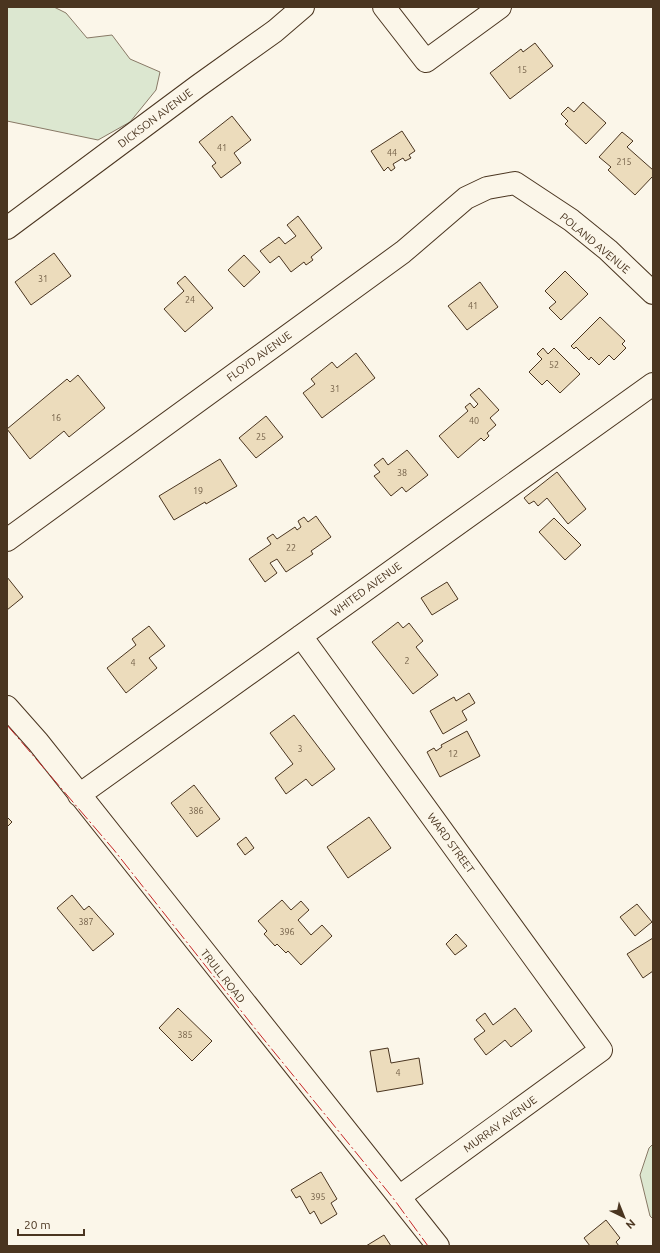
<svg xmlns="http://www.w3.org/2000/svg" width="660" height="1253" font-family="Ubuntu,sans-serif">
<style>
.green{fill:#dce7d0;stroke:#887966}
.building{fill:#ecdcbc;stroke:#4a3520}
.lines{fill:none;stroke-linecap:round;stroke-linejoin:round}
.minor-casing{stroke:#4a3520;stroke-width:24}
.minor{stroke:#fbf6e9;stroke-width:22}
.power{stroke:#c62828;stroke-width:1;stroke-dasharray:14 3 2 3;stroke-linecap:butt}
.labels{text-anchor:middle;stroke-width:3;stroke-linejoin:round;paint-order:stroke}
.number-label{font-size:9px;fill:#725f47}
.street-label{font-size:11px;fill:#4a3520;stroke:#fbf6e9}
</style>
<rect width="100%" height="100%" fill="#fbf6e9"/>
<path class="green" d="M7 7H54L66 13 87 38 112 35 130 59 160 72 156 90 130 122 98 140 7 121Z
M653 1144V1219L650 1216 640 1175 649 1148Z"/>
<path class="building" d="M535 43 553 66 510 99 490 73 521 49 523 52Z
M583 102 606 123 586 144 565 124 568 121 561 114 568 107 574 112Z
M232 116 251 140 234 153 241 163 221 178 212 166 216 163 199 142Z
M402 131 415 151 409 155 411 158 405 161 403 158 393 164 395 168 391 171 388 167 384 171 371 151Z
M622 132 633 141 627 147 653 170V176L635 195 608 170 611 167 599 157Z
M298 216 322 248 311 257 313 260 306 265 304 262 291 272 279 256 270 263 260 251 279 237 285 244 296 236 287 225Z
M54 253 71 276 31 305 15 282Z
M244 255 260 272 244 287 228 270Z
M565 271 588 294 561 320 549 308 556 302 545 291Z
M185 276 213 308 185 332 164 309 184 291 177 283Z
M480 282 498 307 467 330 448 306Z
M600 317 625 341 622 344 626 348 614 360 609 355 599 365 591 357 589 360 576 347 574 349 571 346Z
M543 348 548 354 554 348 580 374 560 393 547 380 542 385 529 372 542 359 537 354Z
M356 353 375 378 322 418 303 393 315 384 311 379 332 362 337 368Z
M78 375 105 408 69 437 64 431 30 459 7 429 67 379 70 382Z
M479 388 499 410 490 418 496 425 487 433 489 436 484 441 481 438 458 458 439 436 468 411 465 407 470 403 474 408 478 404 470 395Z
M266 416 283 437 256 458 239 438Z
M407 450 428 475 406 492 402 487 391 496 374 476 380 472 374 465 383 458 388 465Z
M220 459 237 486 206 504 205 502 174 520 159 496Z
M557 472 586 509 568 524 547 498 538 506 534 501 529 504 524 498Z
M316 516 331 537 311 551 313 554 286 572 277 559 270 563 277 573 265 582 249 559 271 544 267 538 273 534 277 539 295 527 297 530 301 527 298 521 304 517 308 522Z
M554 518 581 545 565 560 539 532Z
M7 577 23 597 7 610Z
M447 582 458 599 432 615 421 598Z
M398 622 403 628 409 623 423 641 416 647 438 675 413 694 372 642Z
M149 626 165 646 149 658 157 668 126 693 107 668 136 645 132 639Z
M469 693 475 703 462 711 467 720 443 734 430 711 454 697 456 701Z
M294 715 335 769 312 786 306 779 286 794 275 778 293 764 270 733Z
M467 731 480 756 440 777 427 752 434 748 436 751 442 747 441 745Z
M194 785 220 819 197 837 171 803Z
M7 817 12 822 7 827Z
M369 817 391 848 348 878 327 847Z
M246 837 254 848 245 855 237 844Z
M72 895 84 910 89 906 114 934 93 951 57 908Z
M282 900 291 910 301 901 309 910 298 920 311 935 322 925 332 936 301 965 288 951 286 953 277 944 275 946 264 934 267 931 258 921Z
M637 904 652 922 635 936 620 917Z
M456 934 467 946 455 955 446 944Z
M653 938V971L643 978 627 954Z
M178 1008 212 1041 192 1061 159 1028Z
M515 1008 532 1031 511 1047 505 1040 486 1055 474 1039 485 1031 476 1020 485 1013 493 1025Z
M388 1048 391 1063 419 1058 423 1084 377 1092 370 1051Z
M321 1172 337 1199 331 1203 337 1214 321 1224 314 1211 310 1214 300 1196 296 1198 291 1190Z
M606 1220 620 1238 616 1242 619 1246H590L584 1238Z
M384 1235 391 1246H366Z"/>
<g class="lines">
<defs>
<path id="minor" d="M384 7 426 61 500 7
M7 228 198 86 275 31 303 7
M7 540 403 252 466 198 487 188 515 183 571 220 608 250 653 293
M301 636 601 1050 399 1197
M7 707 38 742 438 1246
M79 795 653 384"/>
</defs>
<use href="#minor" class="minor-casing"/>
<use href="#minor" class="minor"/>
<path class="power" d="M7 725 114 850 257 1031 393 1198 428 1246"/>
</g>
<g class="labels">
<g class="number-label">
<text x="522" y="73">15</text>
<text x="222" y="151">41</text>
<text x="392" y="156">44</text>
<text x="624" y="165">215</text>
<text x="43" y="282">31</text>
<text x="190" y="303">24</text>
<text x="473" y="309">41</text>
<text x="554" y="368">52</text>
<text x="335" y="392">31</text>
<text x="56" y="421">16</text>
<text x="474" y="424">40</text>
<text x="261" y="440">25</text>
<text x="402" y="476">38</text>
<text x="198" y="494">19</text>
<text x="291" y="551">22</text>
<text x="407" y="664">2</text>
<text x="133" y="666">4</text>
<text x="300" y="752">3</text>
<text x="453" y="757">12</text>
<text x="196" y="814">386</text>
<text x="86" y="925">387</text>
<text x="287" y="935">396</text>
<text x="185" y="1038">385</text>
<text x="398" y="1076">4</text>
<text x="318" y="1200">395</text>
</g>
<g class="street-label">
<text transform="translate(155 118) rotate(-37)" y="4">DICKSON AVENUE</text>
<text transform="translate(595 243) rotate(40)" y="4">POLAND AVENUE</text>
<text transform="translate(259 356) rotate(-36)" y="4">FLOYD AVENUE</text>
<text transform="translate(366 589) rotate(-36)" y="4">WHITED AVENUE</text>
<text transform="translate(451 843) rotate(54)" y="4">WARD STREET</text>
<text transform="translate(223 976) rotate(52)" y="4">TRULL ROAD</text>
<text transform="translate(500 1124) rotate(-36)" y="4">MURRAY AVENUE</text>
</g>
</g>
<rect width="660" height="1253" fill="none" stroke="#4a3520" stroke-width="16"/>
<g transform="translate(624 1217) rotate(137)" stroke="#fbf6e9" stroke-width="3" paint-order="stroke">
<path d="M0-3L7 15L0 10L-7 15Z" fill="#4a3520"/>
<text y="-6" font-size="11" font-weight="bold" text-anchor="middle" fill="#4a3520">N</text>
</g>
<path d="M18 1229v6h66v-6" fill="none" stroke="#4a3520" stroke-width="2"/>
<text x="24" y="1229" font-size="12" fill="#4a3520" stroke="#fbf6e9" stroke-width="3" paint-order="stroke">20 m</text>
</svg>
